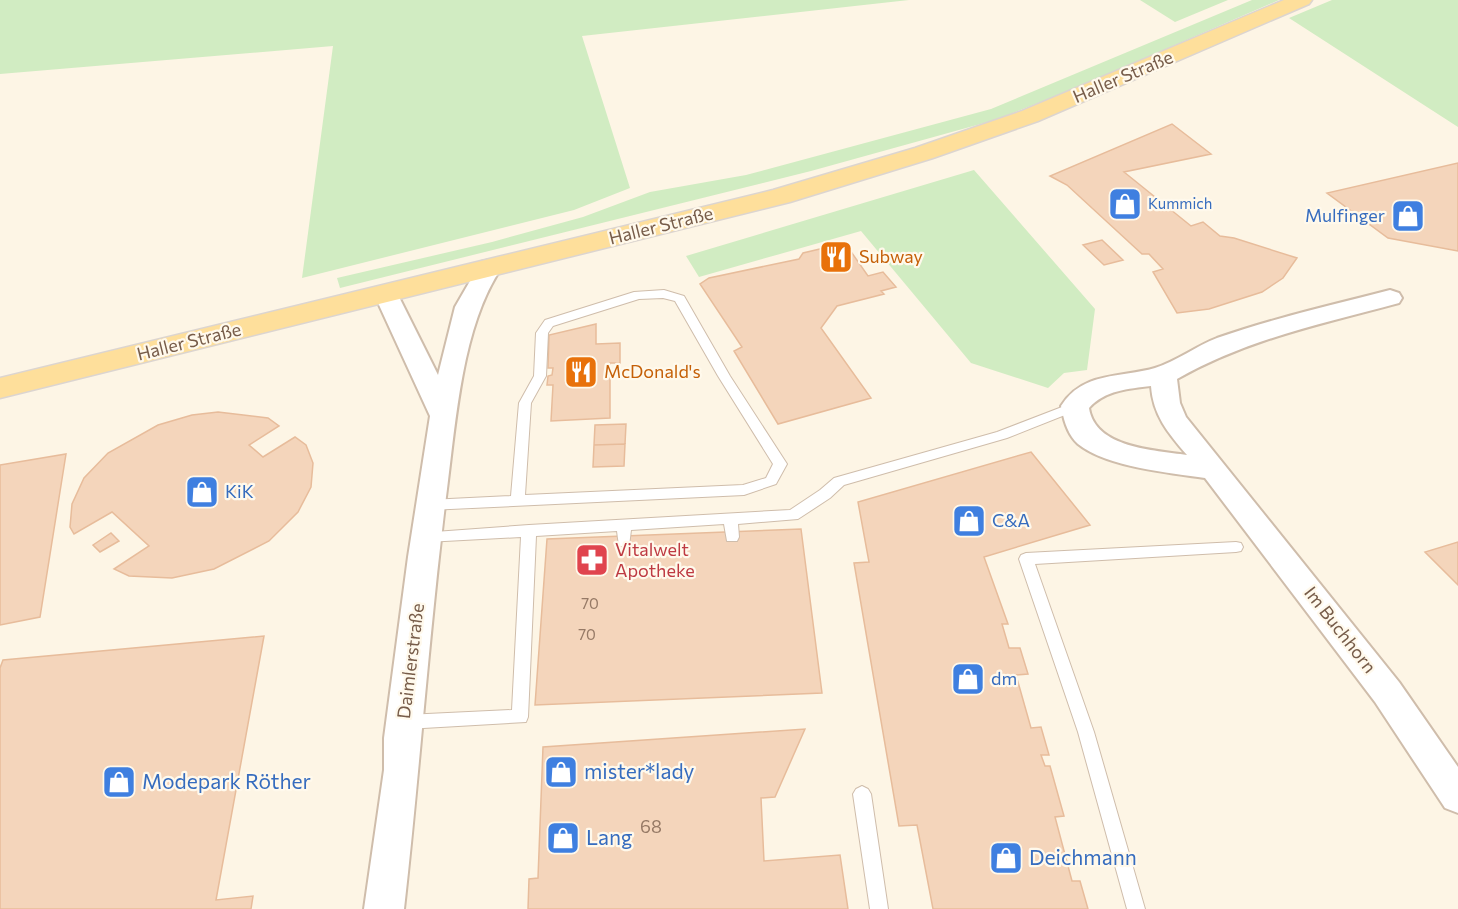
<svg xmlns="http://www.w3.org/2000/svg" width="1458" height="909" font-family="Commissioner,sans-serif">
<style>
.green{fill:#d1ecc2}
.building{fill:#f4d5bb;stroke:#e7bc9b;stroke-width:1.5}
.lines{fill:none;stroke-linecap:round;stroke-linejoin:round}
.lane-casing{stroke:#cfbdab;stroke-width:2}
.street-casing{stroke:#cfbdab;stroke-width:4}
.primary-casing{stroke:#dcd5d0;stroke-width:3}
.lane{fill:#fff;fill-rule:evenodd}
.street{fill:#fff;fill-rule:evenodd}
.primary{fill:#fedf9b;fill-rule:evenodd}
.labels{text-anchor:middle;stroke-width:4.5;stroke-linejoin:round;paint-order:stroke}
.far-shop-label{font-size:15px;fill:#366cbe;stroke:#fff9ec;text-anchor:start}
.number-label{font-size:15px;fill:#967a66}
.street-label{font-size:18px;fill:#775c49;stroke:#fff9ec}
.shop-label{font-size:18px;fill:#366cbe;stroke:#fff9ec;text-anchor:start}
.food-label{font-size:18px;fill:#c56008;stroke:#fff9ec;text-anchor:start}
.health-label{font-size:18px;fill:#be3a42;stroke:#fff9ec;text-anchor:start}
.near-number-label{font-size:18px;fill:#967a66}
.near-shop-label{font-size:21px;fill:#366cbe;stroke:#fff9ec;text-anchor:start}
</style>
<rect width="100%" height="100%" fill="#fdf5e5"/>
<path class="green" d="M0 0H909L582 36 630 188 574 210 302 278 333 46 0 74Z
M1140 0H1228L1175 22Z
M1252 0H1279L1076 88 995 120 811 171 340 288 337 278 492 242 583 217 650 192 746 175 991 109Z
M1332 0H1458V127L1289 18Z
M974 170 1095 309 1087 370 1064 373 1048 388 971 363 861 231 699 277 686 256Z"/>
<path class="building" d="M1172 124 1211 154 1124 172 1191 226 1203 222 1220 236 1234 238 1297 258 1283 278 1262 292 1209 309 1177 313 1153 272 1163 269 1149 254H1142L1067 185 1050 176Z
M1458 163V251L1388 238 1327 193Z
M1102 240 1123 260 1104 265 1083 245Z
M845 243 868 276 883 272 896 287 881 291 884 294 837 306 821 328 871 398 778 424 734 351 742 347 700 284 709 278 799 259 803 253Z
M596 324V344L620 343V363H610V418L551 421 553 385H547L548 376 552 375 553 368H548L549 335Z
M218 412 268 418 279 426 249 445 263 457 295 437 306 445 313 463 311 487 298 512 269 541 214 569 172 578 129 576 114 569 149 546 112 512 74 534 70 527 72 504 84 478 108 453 158 425 192 415Z
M626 424 625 444 594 445 595 425Z
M625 444 624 466 593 467 594 445Z
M1031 452 1090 525 984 557 1008 624H1002L1009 648H1020L1028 674 1016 675 1031 728 1041 727 1049 755H1041L1045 766H1050L1064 816 1055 817 1072 881H1080L1088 909H933L917 825 899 826 854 563 869 562 858 502Z
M66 454 40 617 0 625V465Z
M801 529 822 693 535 705 547 539Z
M111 533 119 541 100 552 93 545Z
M1458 542V585L1425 552Z
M264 636 216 900 253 896 251 909H0V668L3 660Z
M805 729 775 797 761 798 764 861 840 855 848 909H528L529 879 538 878 543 747Z"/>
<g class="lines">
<defs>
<path id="lane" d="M664 290 684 296 730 376 787 464 776 484 744 495 429 510 424 509 422 505 424 501 429 500 511 496 519 403 534 376 536 333 545 320 634 292ZM663 298 675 301 718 376 773 464 766 478 743 485 525 495 531 403 546 376 548 333 553 326 639 299Z
M1075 402 1081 406 1080 409 1007 438 844 485 830 498 798 519 738 524 739 537 737 541H727L724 524 631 530 629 546H619L617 531 536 536 528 717 526 722 406 729 400 727 398 722 400 717 406 715 512 710 521 537 426 542 421 541 419 537 421 533 529 525 790 510 820 490 834 478 997 432Z
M1236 542 1241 543 1243 547 1241 551 1236 552 1035 564 1094 732 1145 909H1127L1078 732 1019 559 1021 555 1026 553Z
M862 786 868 789 871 794 888 909H870L853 794 856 789Z"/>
<path id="street" d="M490 260 499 262 502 267C462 325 456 420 447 489 429 629 420 769 404 909H364L384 770V738L408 557 430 416 374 294 377 289 386 287 395 289 438 375 455 307 481 262Z
M1390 290 1399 293 1402 298 1399 303C1321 324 1248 339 1177 379L1180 403 1186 417 1399 682 1458 767V813L1445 808 1375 702 1205 478C1170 473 1106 467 1078 444 1069 436 1064 422 1062 410L1061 406C1083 371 1121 378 1155 368 1177 361 1196 346 1217 338 1274 318 1332 305 1390 290ZM1151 386C1153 415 1168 433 1187 455 1154 450 1095 448 1089 408 1105 390 1128 389 1151 386Z"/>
<path id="primary" d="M1284 0H1312L1309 4 1038 121 933 158 790 202 0 398V378L773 190 915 148 1022 111Z"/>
</defs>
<use href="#lane" class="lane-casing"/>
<use href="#street" class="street-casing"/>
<use href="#primary" class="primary-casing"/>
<use href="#lane" class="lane"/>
<use href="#street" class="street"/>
<use href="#primary" class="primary"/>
</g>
<defs>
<symbol id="shop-square" viewBox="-11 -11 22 22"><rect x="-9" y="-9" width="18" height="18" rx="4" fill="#3f7fe0" stroke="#fff9ec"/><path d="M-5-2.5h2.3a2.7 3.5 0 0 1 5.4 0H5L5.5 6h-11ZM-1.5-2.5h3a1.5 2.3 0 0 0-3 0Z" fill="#fff"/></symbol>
<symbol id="restaurant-square" viewBox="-11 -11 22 22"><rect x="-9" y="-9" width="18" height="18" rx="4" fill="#e8710a" stroke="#fff9ec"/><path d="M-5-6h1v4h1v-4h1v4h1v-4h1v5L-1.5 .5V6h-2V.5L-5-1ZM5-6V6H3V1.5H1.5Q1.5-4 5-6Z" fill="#fff"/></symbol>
<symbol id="pharmacy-square" viewBox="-11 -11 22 22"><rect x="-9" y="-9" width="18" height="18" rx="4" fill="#e0444e" stroke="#fff9ec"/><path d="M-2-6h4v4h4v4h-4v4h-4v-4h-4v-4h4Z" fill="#fff"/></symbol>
</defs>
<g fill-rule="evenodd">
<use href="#shop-square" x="1106" y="185" width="38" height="38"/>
<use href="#shop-square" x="1389" y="197" width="38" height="38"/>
<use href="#restaurant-square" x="817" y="238" width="38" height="38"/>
<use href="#restaurant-square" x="562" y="353" width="38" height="38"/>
<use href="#shop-square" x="183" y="473" width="38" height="38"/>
<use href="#shop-square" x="950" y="502" width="38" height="38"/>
<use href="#pharmacy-square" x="573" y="541" width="38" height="38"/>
<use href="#shop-square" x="949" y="660" width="38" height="38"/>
<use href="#shop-square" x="542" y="753" width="38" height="38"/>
<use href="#shop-square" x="100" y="763" width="38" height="38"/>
<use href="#shop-square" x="544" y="819" width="38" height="38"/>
<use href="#shop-square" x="987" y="839" width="38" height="38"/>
</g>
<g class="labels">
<g class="far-shop-label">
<text x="1148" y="209">Kummich</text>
</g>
<g class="number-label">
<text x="590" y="609">70</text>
<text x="587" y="640">70</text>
</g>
<g class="street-label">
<text transform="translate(1123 77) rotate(-23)" y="6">Haller Straße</text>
<text transform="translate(661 226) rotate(-14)" y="6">Haller Straße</text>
<text transform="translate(189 342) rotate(-14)" y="6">Haller Straße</text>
<text transform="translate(1340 630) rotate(52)" y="6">Im Buchhorn</text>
<text transform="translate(411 661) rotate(-83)" y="6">Daimlerstraße</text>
</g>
<g class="shop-label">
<text x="1385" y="222" text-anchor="end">Mulfinger</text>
<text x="225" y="498">KiK</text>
<text x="992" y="527">C&amp;A</text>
<text x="991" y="685">dm</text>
</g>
<g class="food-label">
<text x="859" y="263">Subway</text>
<text x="604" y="378">McDonald's</text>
</g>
<g class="health-label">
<text x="615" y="556">Vitalwelt<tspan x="615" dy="21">Apotheke</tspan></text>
</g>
<g class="near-number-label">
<text x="651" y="833">68</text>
</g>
<g class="near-shop-label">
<text x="584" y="779">mister*lady</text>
<text x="142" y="789">Modepark Röther</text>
<text x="586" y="845">Lang</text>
<text x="1029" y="865">Deichmann</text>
</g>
</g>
</svg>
